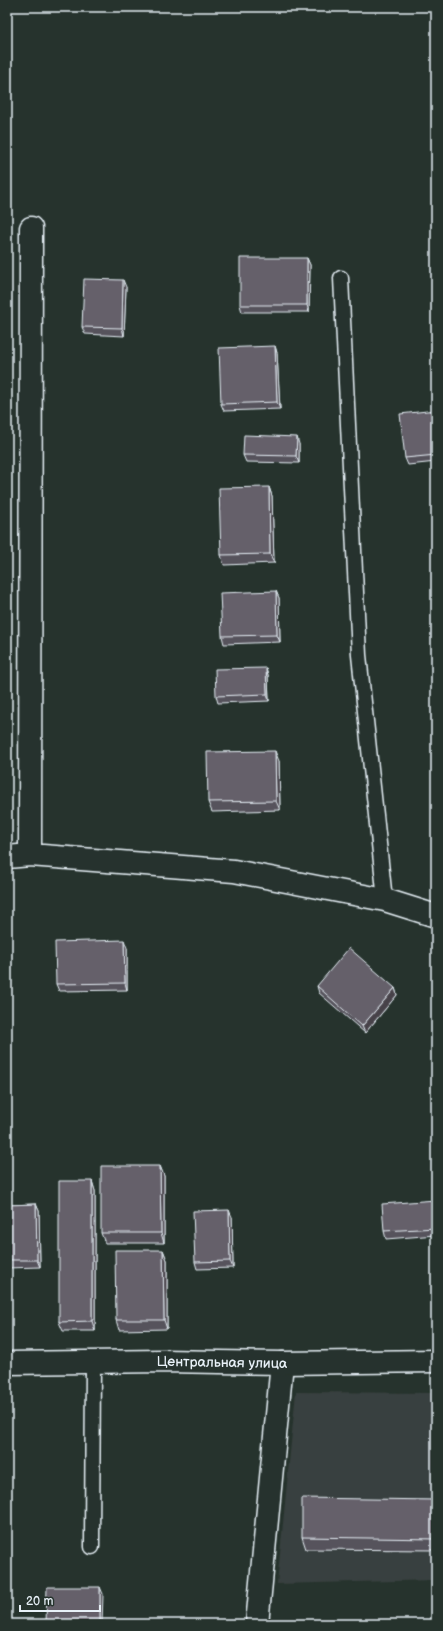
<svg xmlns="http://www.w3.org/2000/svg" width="443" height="1631" font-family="'Balsamiq Sans',sans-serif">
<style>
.built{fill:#39403f}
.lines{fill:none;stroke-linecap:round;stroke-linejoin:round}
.lane-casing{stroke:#e8f1f8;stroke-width:17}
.street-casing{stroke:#e8f1f8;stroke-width:25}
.secondary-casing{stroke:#e8f1f8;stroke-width:25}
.lane{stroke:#26332d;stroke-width:14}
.street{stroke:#26332d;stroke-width:22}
.secondary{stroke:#26332d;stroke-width:22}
.wall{fill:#57535b;stroke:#e8f1f8}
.shaded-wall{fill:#47434a;stroke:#e8f1f8}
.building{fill:#65606a;stroke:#e8f1f8}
.labels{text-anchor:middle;stroke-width:3.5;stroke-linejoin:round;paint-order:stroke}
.street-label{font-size:14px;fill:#e8f1f8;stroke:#26332d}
</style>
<rect width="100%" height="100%" fill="#26332d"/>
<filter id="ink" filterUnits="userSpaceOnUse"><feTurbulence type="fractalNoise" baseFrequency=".025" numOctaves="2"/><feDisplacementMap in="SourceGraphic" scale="8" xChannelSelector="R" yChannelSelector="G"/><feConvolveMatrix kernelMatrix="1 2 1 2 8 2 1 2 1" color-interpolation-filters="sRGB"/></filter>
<g filter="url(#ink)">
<path class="built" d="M296 1392 436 1393V1580L277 1584Z"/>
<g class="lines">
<defs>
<path id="lane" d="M341 278 359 655 385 900
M92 1547 93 1362"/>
<path id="street" d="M30 855 31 228
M7 857 30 855 234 871 385 900 436 916
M257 1624 282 1363"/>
<g id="secondary">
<path id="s1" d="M7 1363 164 1361 282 1363 436 1361"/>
</g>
</defs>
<use href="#lane" class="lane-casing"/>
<use href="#street" class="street-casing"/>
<use href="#secondary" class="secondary-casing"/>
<use href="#lane" class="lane"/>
<use href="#street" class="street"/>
<use href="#secondary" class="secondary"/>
</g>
<path class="wall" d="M307 258 310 265 309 312H242L240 305Z
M126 287 124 336 85 334 82 327Z
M275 346 277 353 280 409 224 411 221 404Z
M436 410V462L408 465 405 458Z
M299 444V463L246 462 243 455Z
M269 487 272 496 274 563 224 565 221 555Z
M276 591 279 598 280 642 224 644 222 636Z
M266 668 268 675 269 701 218 703 216 696Z
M279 761 280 810 212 812 208 802Z
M127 948V990L59 991 56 984Z
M317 986 395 988 397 995 365 1033 319 993Z
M160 1166 164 1176V1243H105L101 1233Z
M92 1181 95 1191V1331H63L59 1322Z
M436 1200V1235L386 1239 384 1231Z
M36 1204 39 1211 40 1267 7 1268V1205Z
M232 1217 233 1268 197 1269 195 1262Z
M163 1250 167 1260V1329L119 1330 116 1320Z
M436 1500V1550L306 1549 302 1537Z"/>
<path class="shaded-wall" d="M307 258 310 265 309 312 307 305Z
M123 280 126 287 124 336 122 328Z
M275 346 277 353 280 409 277 402Z
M297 437 299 444V463L296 456Z
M269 487 272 496 274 563 270 554Z
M276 591 279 598 280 642 277 635Z
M266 668 268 675 269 701 267 694Z
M275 751 279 761 280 810 276 801Z
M124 940 127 948V990L125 983Z
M395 988 397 995 365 1033 362 1026Z
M160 1166 164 1176V1243L161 1233Z
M92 1181 95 1191V1331L92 1321Z
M36 1204 39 1211 40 1267 37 1260Z
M229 1210 232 1217 233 1268 230 1261Z
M163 1250 167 1260V1329L164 1320Z
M100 1587 103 1594 102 1624H100Z"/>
<path class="building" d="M240 258H307V305H240Z
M84 279 123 280 122 328 82 327Z
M275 346 277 402 221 404 219 348Z
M436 410V455L405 458 400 414Z
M244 435 297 437 296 456 243 455Z
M269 487 270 554 221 555 219 488Z
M276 591 277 635 222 636 220 593Z
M266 668 267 694 216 696 215 669Z
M275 751 276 801 208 802 207 752Z
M124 940 125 983 56 984 55 942Z
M349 948 395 988 362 1026 317 986Z
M433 1011H436V1040H435Z
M101 1166H160L161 1233H101Z
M59 1181H92V1321L59 1322Z
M436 1200V1228L384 1231 382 1204Z
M36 1204 37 1260H7V1205Z
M229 1210 230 1261 195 1262 193 1211Z
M115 1250H163L164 1320H116Z
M302 1498 436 1500V1539L302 1537Z
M47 1587H100V1624H46Z"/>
</g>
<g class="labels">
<g class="street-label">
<text dy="5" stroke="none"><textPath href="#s1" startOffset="215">Центральная улица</textPath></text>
</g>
</g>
<rect width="443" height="1631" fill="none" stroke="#26332d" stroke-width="24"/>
<rect x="12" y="12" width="419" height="1607" fill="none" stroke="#e8f1f8" stroke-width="1.5" filter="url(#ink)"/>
<path d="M20 1605v6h80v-6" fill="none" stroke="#e8f1f8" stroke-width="2"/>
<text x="26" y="1605" font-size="12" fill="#e8f1f8" stroke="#26332d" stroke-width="3" paint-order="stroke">20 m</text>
</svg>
